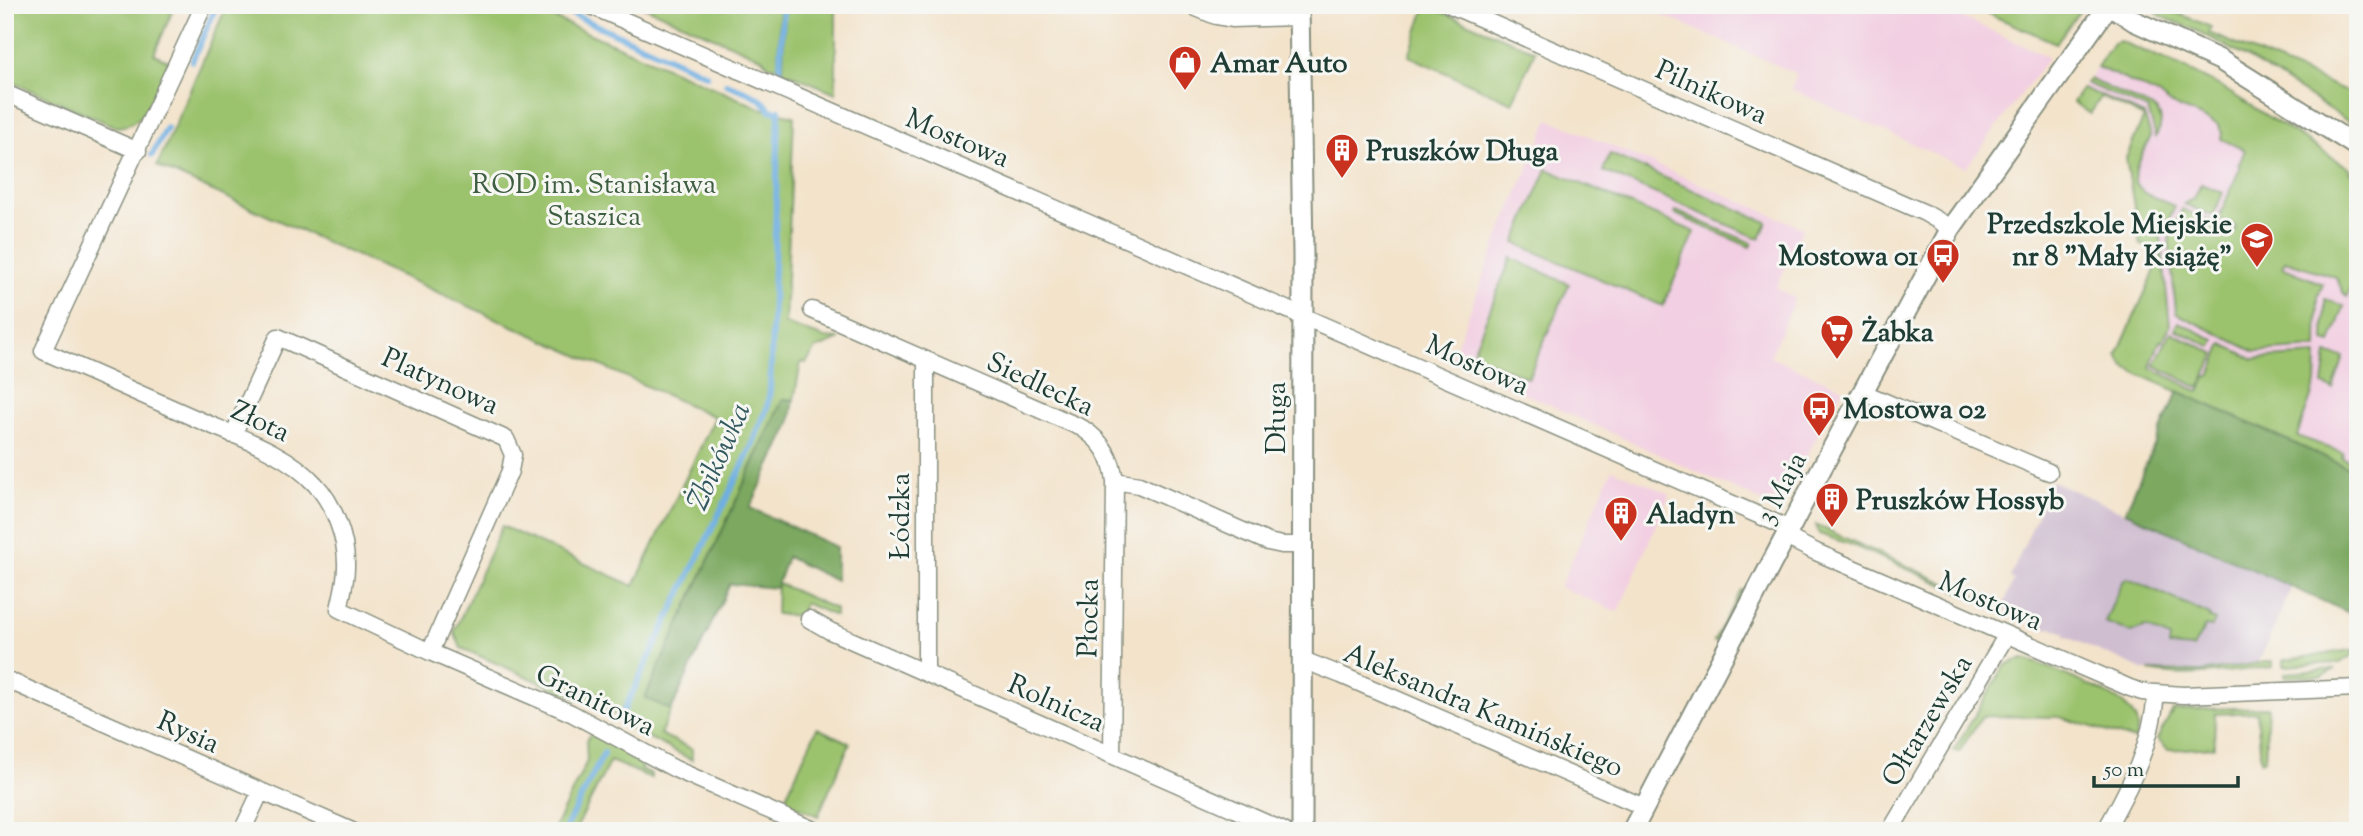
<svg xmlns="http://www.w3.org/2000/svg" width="2363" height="836" font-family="'Sorts Mill Goudy',serif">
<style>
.built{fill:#f2cfe2}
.industrial{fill:#cfbdd0}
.green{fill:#9bc26d;stroke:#5d8050;stroke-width:2}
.forest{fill:#7ca860;stroke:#4e724a;stroke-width:2}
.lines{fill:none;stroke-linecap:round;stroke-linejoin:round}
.stream{stroke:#6eafe2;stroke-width:6}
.minor-casing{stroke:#899080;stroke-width:19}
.tertiary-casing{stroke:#899080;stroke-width:23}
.minor{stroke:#fff;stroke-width:16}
.tertiary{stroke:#fff;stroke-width:19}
.labels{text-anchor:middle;stroke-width:6;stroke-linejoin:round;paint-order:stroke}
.poi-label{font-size:28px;font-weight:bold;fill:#1f3d34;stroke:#f6f6f2;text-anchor:start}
.street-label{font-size:28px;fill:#1f3d34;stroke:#f6f6f2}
.park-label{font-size:28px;fill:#3e5e42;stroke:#f6f6f2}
.water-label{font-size:30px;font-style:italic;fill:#335a60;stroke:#f6f6f2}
</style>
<rect width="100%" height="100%" fill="#f6f6f2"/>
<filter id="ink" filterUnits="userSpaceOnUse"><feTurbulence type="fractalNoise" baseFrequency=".0143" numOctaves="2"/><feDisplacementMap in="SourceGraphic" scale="14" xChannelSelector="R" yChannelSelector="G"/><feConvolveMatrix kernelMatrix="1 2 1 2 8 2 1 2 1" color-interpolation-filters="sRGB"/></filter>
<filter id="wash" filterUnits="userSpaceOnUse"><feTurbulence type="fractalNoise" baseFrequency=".00686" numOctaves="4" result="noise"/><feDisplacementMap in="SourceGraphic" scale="28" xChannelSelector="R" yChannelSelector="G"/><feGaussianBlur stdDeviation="1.57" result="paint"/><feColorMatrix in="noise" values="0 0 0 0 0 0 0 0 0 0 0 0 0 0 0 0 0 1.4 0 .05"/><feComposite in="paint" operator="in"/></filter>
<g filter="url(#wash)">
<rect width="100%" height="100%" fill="#f3e3cb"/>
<path class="built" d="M1647 5H1934L2049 57 1966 168 1791 89 1797 74 1648 9Z
M2100 63 2195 105 2358 216V472L2125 368 2117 355 2161 257 2157 251 2140 244 2126 158 2144 117 2082 89Z
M1549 119 1803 228 1776 288 1795 298 1770 357 1843 388 1787 493 1779 498 1763 502 1451 360 1497 241Z
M1612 469 1670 494 1618 612 1560 587Z"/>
<path class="industrial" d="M2052 481 2292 586 2258 664 2201 672 2143 670 2065 636V633L2051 627 2049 629 2002 608 2014 580 2010 578Z"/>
<path class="green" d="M5 5H175L154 54 171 62C159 86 148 127 116 127L5 79Z
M227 5H524L760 108 794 116 785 324 825 338 840 339 816 349 806 363 801 362 794 400 783 399 645 697 671 710 660 734 692 749V760L628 727 630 721 461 648 454 632 502 526 634 586 715 417 157 166Z
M640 5H780L778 68 768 65 762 58Z
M785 5H836V93L783 71Z
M1426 5 1535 51 1512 103 1409 56Z
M1968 5H2084L2056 43Z
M2148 5H2162L2167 9 2169 5H2174L2172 11 2211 27 2209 33 2358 96V128C2305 94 2253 58 2195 30 2181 23 2158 19 2148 5Z
M2119 41 2174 63 2218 85 2351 169 2350 172 2358 177V268L2347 297 2344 294 2336 277 2285 261 2282 267 2323 284 2318 296 2317 348 2255 352 2176 313 2169 239 2182 209 2235 231 2236 226 2218 219 2241 166 2239 164 2245 150 2221 139 2222 133 2217 124 2169 103 2158 94 2097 67 2113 43Z
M2089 79 2155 109C2164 118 2161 126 2156 137L2148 110 2086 83Z
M2083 88 2144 115 2151 136 2136 168 2135 182 2144 193 2175 206 2161 237 2170 326 2162 342 2160 341 2150 367 2199 392 2207 376H2210L2223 344 2253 359 2317 355 2316 383 2297 436 2343 453 2342 458 2358 464V472L2125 368 2117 355 2161 257 2157 251 2140 244 2126 158 2144 117 2101 97 2090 114 2073 102Z
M1610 154 1767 222 1760 239 1603 171Z
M1547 169 1695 232 1663 306 1515 243Z
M2201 184 2223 193 2213 216 2184 204 2194 199Z
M1676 211 1752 243 1750 247 1675 214Z
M1511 258 1569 284 1528 378 1472 354Z
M2325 299 2344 306 2331 343 2324 341Z
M2179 322 2215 340 2212 347 2175 329Z
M2171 332 2216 354 2199 388 2154 365Z
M2327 354 2344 357 2333 389 2323 385Z
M1816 525 1992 604V606L1852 545 1819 534Z
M2128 578 2210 615 2209 618 2215 621 2212 627 2205 626 2193 648 2169 646 2170 638 2145 627 2132 633 2105 622 2122 582Z
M777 583 835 609V616L805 603 799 616 776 614Z
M1741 590 1743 591 1744 595 1720 641H1714Z
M2358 649V651L2340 663 2284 666V660Z
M2024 659C2040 663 2055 671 2070 677 2094 688 2149 705 2135 740L2059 717 1982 716 1959 752 1954 750 2004 667 2009 663Z
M2273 661V667C2233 670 2188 680 2149 671L2201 672Z
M2335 669 2322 676 2285 677V673Z
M2268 707 2265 759 2261 761 2257 712 2215 714 2214 747 2168 750 2157 739 2173 710Z
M817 728 850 743 818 816 784 801Z
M591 733 643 762 640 769 651 774V778L610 761 575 831H553L587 761 586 741Z"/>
<path class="forest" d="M2178 391 2358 472V617L2125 512Z
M783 399 794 400 790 424 750 508 836 547V581L787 557 776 588 730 584 671 710 645 698Z"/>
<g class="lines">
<path class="stream" d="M552 5 707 75
M192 61 217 5
M780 69 783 5
M726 84C742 90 761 95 770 110L779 112
M152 155 167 128
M621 716 751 448 767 408 770 390 779 110
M564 831 604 753"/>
</g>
</g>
<g filter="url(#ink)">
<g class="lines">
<defs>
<path id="minor" d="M204 5 43 351C95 374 147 397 199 420 238 437 286 452 315 484 334 504 347 539 346 567 346 581 342 595 339 609L430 652 571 713 675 769 816 831
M589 5 1781 525 1794 541 1816 552 2130 688 2142 692 2183 695 2358 688
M1189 5 1216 16 1232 19 1300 17
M1450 5 1925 213 1951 228
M5 93 138 151
M812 310 1082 428C1102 441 1112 457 1115 481L1139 485 1268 542 1282 545H1303
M1862 392 2049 472
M233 435 278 337 506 439 513 455 510 471 430 652
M809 619 830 631 1284 831
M1303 660 1341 675 1644 807
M926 672V360
M5 679 352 831
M1112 755 1115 481
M242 831 261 791
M1890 831 2006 636
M2105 831C2130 787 2152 744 2156 694"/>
<path id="tertiary" d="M1299 5 1303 254 1302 831
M2110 5 2134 21 2220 60 2358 147
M1632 831 1804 501 1951 228 2109 5"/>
</defs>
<use href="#minor" class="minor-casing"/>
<use href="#tertiary" class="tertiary-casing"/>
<use href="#minor" class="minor"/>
<use href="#tertiary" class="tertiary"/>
</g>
</g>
<defs>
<symbol id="shop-pin" viewBox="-11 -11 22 30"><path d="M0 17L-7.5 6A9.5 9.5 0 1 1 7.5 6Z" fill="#c8321e" stroke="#f6f6f2"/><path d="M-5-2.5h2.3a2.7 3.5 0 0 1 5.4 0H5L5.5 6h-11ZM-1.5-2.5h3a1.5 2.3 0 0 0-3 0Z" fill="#fff"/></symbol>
<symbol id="building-pin" viewBox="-11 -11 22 30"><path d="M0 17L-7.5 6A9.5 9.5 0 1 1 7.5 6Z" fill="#c8321e" stroke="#f6f6f2"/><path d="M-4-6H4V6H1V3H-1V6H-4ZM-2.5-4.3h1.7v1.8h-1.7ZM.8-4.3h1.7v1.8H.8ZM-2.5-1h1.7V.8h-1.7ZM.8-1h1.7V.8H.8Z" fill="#fff"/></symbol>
<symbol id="school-pin" viewBox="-11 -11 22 30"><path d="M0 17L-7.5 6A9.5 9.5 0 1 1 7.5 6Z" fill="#c8321e" stroke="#f6f6f2"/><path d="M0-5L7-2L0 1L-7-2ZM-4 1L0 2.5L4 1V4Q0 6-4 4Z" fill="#fff"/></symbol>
<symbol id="bus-pin" viewBox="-11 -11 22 30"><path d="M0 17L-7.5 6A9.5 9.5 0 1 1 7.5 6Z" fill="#c8321e" stroke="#f6f6f2"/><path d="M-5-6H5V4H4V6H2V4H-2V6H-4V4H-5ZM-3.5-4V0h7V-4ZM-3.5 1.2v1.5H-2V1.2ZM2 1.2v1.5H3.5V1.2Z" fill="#fff"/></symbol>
<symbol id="supermarket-pin" viewBox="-11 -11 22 30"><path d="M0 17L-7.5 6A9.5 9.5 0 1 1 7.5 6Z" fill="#c8321e" stroke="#f6f6f2"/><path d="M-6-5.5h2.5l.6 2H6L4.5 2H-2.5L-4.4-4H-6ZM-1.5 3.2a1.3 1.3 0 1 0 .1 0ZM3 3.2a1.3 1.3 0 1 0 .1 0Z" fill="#fff"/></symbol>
</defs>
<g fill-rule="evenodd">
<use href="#shop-pin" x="1166" y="43" width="38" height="52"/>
<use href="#building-pin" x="1323" y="131" width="38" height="52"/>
<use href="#school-pin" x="2238" y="220" width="38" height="52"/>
<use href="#bus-pin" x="1924" y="236" width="38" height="52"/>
<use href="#supermarket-pin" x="1818" y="312" width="38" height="52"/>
<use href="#bus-pin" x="1800" y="389" width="38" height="52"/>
<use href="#building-pin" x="1813" y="480" width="38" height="52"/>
<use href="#building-pin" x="1602" y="494" width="38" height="52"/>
</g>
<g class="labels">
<g class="poi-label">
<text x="1210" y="72">Amar Auto</text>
<text x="1366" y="160">Pruszków Długa</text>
<text x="2232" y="233" text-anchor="end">Przedszkole Miejskie<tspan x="2232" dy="32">nr 8 "Mały Książę"</tspan></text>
<text x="1918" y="265" text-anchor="end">Mostowa 01</text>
<text x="1862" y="341">Żabka</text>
<text x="1843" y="418">Mostowa 02</text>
<text x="1856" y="509">Pruszków Hossyb</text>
<text x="1646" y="523">Aladyn</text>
</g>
<g class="street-label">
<text transform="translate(1712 91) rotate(24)" y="10">Pilnikowa</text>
<text transform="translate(958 137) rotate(23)" y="10">Mostowa</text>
<text transform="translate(1478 364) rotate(24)" y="10">Mostowa</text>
<text transform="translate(441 380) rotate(24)" y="10">Platynowa</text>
<text transform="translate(1041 383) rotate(25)" y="10">Siedlecka</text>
<text transform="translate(1275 418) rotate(-90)" y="10">Długa</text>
<text transform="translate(261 420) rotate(25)" y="10">Złota</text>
<text transform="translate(1780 487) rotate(-62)" y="10">3 Maja</text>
<text transform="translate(899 516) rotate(-90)" y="10">Łódzka</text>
<text transform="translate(1991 600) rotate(23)" y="10">Mostowa</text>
<text transform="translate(1087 618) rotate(-89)" y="10">Płocka</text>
<text transform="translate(596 699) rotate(26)" y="10">Granitowa</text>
<text transform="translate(1057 702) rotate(24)" y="10">Rolnicza</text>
<text transform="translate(1484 709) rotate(23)" y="10">Aleksandra Kamińskiego</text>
<text transform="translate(1926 720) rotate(-59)" y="10">Ołtarzewska</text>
<text transform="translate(189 731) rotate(24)" y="10">Rysia</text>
</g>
<g class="park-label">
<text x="594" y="193">ROD im. Stanisława<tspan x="594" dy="32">Staszica</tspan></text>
</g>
<g class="water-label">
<text transform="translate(718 456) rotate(-66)" y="10">Żbikówka</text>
</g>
</g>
<rect width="2363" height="836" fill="none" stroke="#f6f6f2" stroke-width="28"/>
<path d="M2094 776v10h144v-10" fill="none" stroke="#1f3d34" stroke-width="3.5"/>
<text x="2104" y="776" font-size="21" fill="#1f3d34" stroke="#f6f6f2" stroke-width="5" paint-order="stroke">50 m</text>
</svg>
